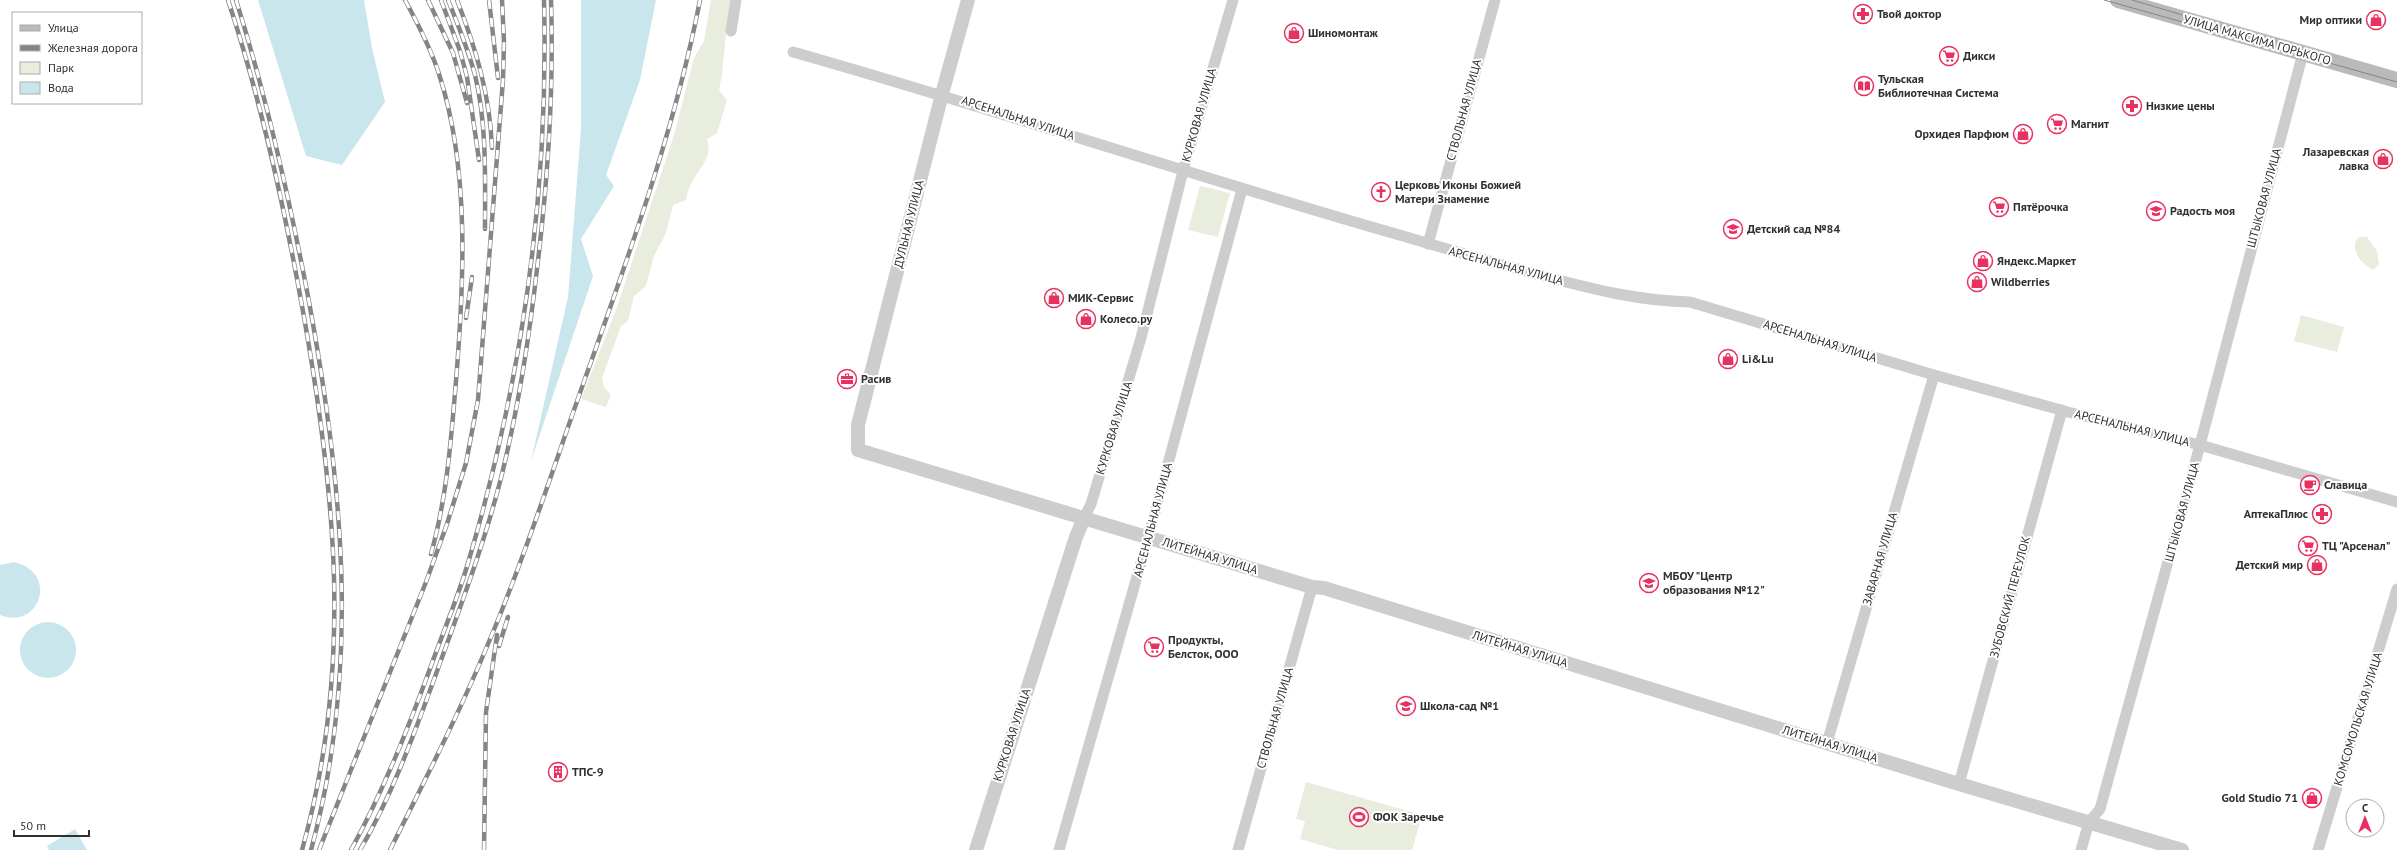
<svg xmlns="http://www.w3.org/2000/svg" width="2397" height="850" font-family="'PT Sans',sans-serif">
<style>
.green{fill:#e9edde}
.water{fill:#cae6ed}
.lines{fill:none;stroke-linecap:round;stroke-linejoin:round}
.minor{stroke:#cdcdcd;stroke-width:11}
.tertiary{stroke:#cdcdcd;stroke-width:14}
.secondary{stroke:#bababa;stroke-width:16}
.tram{stroke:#858585;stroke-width:1}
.rail-casing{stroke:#858585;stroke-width:4.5}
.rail{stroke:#fff;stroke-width:3;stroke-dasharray:9;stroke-linecap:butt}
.labels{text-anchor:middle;stroke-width:4;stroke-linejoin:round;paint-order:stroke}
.poi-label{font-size:12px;font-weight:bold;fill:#303030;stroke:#fff;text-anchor:start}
.street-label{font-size:12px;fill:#303030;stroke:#fff}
</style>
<rect width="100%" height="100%" fill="#fff"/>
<path class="green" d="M711 0H733L726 34 722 74 719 90 727 100 717 133 707 139C713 157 700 167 692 182 689 187 687 194 686 200L673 205 666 233 654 256 646 286 634 296 628 321 621 326 602 378 604 387 611 395 606 407 581 399 616 310 674 135 694 58 704 41Z
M1200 186 1230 193 1218 237 1188 230Z
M2359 237H2367L2377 251 2379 264 2373 270C2362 263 2354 256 2355 242Z
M2301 315 2344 327 2337 352 2294 341Z
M1306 782 1422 815 1412 850H1338L1300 839 1305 821 1296 819Z"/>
<path class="water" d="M258 0H364L372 48 385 102 342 165 306 156Z
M581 0H656L640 80 606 175 614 186 581 239 593 276 531 461 568 297 581 129Z
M14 562C60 573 39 631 0 615V565Z
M20 650a28 28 0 1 1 56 0a28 28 0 1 1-56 0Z
M75 829 87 850H49L47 846Z"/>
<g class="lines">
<path class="minor" d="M731 31 736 0
M793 52C998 110 1199 178 1403 236 1450 250 1496 263 1543 276 1592 289 1639 301 1690 302L1934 375 2068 412 2200 445 2397 502
M1428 244 1495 0
M1084 518 1091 504 1141 338 1183 171 1233 0
M1827 743 1934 375
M1959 784 2062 410
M1059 850 1148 538 1242 189
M1238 850 1312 587
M2081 850 2089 822 2100 809 2200 445 2303 53
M2318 850 2397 589"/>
<path class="tertiary" d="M968 0 942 94 858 425V450L1312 587 1324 588 1959 784 2182 850
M976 850 1076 537 1084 518"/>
<path class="secondary" d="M2118 0 2397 80"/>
<path class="tram" d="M2104 0 2397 82
M2132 0 2203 21"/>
<defs>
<path id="rail" d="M228 0C262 103 285 210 304 317 336 498 353 669 302 850
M236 0C266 95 288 193 307 291 342 477 362 664 311 850
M405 0C418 24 431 49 439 74 470 169 464 283 456 381 451 440 447 497 431 554
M428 0 453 53 467 103
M441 0 460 51 467 77 479 160
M448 0C458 25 468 49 475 75 487 124 485 178 485 229
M457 0C476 49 490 95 492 148
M489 0 498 78
M466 318 472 277
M499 646 508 617
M319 850 426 582 447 524 466 463 478 400 503 80 504 42 502 0
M351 850C385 788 411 721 435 655 446 625 459 594 468 563 522 381 549 190 544 0
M360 850C394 792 417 726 440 663 462 602 485 541 501 478 518 410 529 339 537 269 548 179 554 90 551 0
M390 850C424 782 459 714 488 644 527 552 557 456 591 362 633 243 676 124 700 0
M484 850 486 712 497 635"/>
</defs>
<use href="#rail" class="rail-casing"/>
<use href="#rail" class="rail"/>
</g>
<defs>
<symbol id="pharmacy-ring" viewBox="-11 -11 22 22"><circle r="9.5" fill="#fff" stroke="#e83161" stroke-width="1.5"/><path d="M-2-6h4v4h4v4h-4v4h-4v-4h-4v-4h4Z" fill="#e83161"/></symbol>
<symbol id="shop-ring" viewBox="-11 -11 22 22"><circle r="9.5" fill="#fff" stroke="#e83161" stroke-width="1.5"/><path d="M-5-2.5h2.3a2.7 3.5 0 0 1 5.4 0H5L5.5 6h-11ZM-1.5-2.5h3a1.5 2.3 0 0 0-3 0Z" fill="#e83161"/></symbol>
<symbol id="supermarket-ring" viewBox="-11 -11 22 22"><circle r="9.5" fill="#fff" stroke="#e83161" stroke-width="1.5"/><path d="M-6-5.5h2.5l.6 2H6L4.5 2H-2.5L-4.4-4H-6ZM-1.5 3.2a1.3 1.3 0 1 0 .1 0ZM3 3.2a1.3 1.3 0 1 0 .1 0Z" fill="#e83161"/></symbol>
<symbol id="library-ring" viewBox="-11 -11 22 22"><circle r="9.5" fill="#fff" stroke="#e83161" stroke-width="1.5"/><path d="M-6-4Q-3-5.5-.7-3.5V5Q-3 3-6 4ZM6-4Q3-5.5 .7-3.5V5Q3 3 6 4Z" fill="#e83161"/></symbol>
<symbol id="church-ring" viewBox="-11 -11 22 22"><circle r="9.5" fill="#fff" stroke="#e83161" stroke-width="1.5"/><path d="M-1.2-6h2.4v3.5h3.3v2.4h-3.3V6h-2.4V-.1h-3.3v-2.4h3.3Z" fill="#e83161"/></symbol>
<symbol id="school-ring" viewBox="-11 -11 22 22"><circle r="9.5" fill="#fff" stroke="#e83161" stroke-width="1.5"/><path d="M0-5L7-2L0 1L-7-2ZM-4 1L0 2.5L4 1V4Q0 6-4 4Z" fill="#e83161"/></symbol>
<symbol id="office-ring" viewBox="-11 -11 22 22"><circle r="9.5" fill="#fff" stroke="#e83161" stroke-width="1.5"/><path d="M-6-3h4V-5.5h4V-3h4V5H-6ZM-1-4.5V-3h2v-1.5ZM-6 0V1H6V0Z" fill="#e83161"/></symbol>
<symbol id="cafe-ring" viewBox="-11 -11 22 22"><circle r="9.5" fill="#fff" stroke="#e83161" stroke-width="1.5"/><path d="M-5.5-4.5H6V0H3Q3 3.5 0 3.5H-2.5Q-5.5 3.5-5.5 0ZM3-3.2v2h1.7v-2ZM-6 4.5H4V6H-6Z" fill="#e83161"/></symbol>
<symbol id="building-ring" viewBox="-11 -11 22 22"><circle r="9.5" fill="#fff" stroke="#e83161" stroke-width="1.5"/><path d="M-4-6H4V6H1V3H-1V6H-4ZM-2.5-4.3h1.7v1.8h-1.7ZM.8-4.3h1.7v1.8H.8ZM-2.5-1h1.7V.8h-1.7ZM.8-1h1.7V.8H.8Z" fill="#e83161"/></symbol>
<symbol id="stadium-ring" viewBox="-11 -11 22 22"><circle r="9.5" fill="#fff" stroke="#e83161" stroke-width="1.5"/><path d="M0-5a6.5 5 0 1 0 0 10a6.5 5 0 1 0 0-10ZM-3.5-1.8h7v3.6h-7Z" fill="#e83161"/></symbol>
</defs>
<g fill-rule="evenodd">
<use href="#pharmacy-ring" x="1852" y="3" width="22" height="22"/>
<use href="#shop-ring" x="2365" y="9" width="22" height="22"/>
<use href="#shop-ring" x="1283" y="22" width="22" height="22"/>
<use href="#supermarket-ring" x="1938" y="45" width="22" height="22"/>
<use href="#library-ring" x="1853" y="75" width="22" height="22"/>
<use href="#pharmacy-ring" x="2121" y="95" width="22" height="22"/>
<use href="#supermarket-ring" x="2046" y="113" width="22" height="22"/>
<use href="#shop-ring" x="2012" y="123" width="22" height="22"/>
<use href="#shop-ring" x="2372" y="148" width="22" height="22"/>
<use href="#church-ring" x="1370" y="181" width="22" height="22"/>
<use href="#supermarket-ring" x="1988" y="196" width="22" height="22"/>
<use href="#school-ring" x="2145" y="200" width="22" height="22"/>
<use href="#school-ring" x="1722" y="218" width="22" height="22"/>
<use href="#shop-ring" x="1972" y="250" width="22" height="22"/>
<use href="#shop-ring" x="1966" y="271" width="22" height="22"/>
<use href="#shop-ring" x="1043" y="287" width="22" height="22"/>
<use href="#shop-ring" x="1075" y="308" width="22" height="22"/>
<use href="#shop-ring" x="1717" y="348" width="22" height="22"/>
<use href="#office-ring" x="836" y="368" width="22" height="22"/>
<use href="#cafe-ring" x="2299" y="474" width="22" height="22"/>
<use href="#pharmacy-ring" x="2311" y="503" width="22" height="22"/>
<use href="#supermarket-ring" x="2297" y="535" width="22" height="22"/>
<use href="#shop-ring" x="2306" y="554" width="22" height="22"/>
<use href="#school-ring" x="1638" y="572" width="22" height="22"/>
<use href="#supermarket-ring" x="1143" y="636" width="22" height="22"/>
<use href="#school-ring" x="1395" y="695" width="22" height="22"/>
<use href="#building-ring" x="547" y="761" width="22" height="22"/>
<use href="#shop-ring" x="2301" y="787" width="22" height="22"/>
<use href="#stadium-ring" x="1348" y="806" width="22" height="22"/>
</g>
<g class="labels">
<g class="poi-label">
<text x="1877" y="18">Твой доктор</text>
<text x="2362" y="24" text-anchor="end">Мир оптики</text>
<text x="1308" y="37">Шиномонтаж</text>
<text x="1963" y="60">Дикси</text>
<text x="1878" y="83">Тульская<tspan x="1878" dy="14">Библиотечная Система</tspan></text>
<text x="2146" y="110">Низкие цены</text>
<text x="2071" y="128">Магнит</text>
<text x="2009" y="138" text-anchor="end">Орхидея Парфюм</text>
<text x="2369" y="156" text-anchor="end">Лазаревская<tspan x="2369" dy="14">лавка</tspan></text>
<text x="1395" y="189">Церковь Иконы Божией<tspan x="1395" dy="14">Матери Знамение</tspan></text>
<text x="2013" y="211">Пятёрочка</text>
<text x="2170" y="215">Радость моя</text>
<text x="1747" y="233">Детский сад №84</text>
<text x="1997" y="265">Яндекс.Маркет</text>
<text x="1991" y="286">Wildberries</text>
<text x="1068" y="302">МИК-Сервис</text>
<text x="1100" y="323">Колесо.ру</text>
<text x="1742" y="363">Li&amp;Lu</text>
<text x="861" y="383">Расив</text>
<text x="2324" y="489">Славица</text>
<text x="2308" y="518" text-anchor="end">АптекаПлюс</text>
<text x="2322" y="550">ТЦ "Арсенал"</text>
<text x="2303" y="569" text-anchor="end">Детский мир</text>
<text x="1663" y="580">МБОУ "Центр<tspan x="1663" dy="14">образования №12"</tspan></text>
<text x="1168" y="644">Продукты,<tspan x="1168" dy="14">Белсток, ООО</tspan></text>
<text x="1420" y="710">Школа-сад №1</text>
<text x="572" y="776">ТПС-9</text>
<text x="2298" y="802" text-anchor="end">Gold Studio 71</text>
<text x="1373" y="821">ФОК Заречье</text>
</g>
<g class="street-label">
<text transform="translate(2257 40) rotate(16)" y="4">УЛИЦА МАКСИМА ГОРЬКОГО</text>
<text transform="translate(1464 110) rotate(-75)" y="4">СТВОЛЬНАЯ УЛИЦА</text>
<text transform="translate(1199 115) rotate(-74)" y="4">КУРКОВАЯ УЛИЦА</text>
<text transform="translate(1018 118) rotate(18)" y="4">АРСЕНАЛЬНАЯ УЛИЦА</text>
<text transform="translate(2264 198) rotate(-75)" y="4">ШТЫКОВАЯ УЛИЦА</text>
<text transform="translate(909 224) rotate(-76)" y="4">ДУЛЬНАЯ УЛИЦА</text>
<text transform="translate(1506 266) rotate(15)" y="4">АРСЕНАЛЬНАЯ УЛИЦА</text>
<text transform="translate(1820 341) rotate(17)" y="4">АРСЕНАЛЬНАЯ УЛИЦА</text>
<text transform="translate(1114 428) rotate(-73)" y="4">КУРКОВАЯ УЛИЦА</text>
<text transform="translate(2132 428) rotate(14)" y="4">АРСЕНАЛЬНАЯ УЛИЦА</text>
<text transform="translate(2182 512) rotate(-75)" y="4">ШТЫКОВАЯ УЛИЦА</text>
<text transform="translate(1153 520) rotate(-75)" y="4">АРСЕНАЛЬНАЯ УЛИЦА</text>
<text transform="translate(1210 556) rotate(17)" y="4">ЛИТЕЙНАЯ УЛИЦА</text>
<text transform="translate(1880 559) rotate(-74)" y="4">ЗАВАРНАЯ УЛИЦА</text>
<text transform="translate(2010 597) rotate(-75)" y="4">ЗУБОВСКИЙ ПЕРЕУЛОК</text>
<text transform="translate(1520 649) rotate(17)" y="4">ЛИТЕЙНАЯ УЛИЦА</text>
<text transform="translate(1275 718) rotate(-74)" y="4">СТВОЛЬНАЯ УЛИЦА</text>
<text transform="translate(2358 719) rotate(-73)" y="4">КОМСОМОЛЬСКАЯ УЛИЦА</text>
<text transform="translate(1012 735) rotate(-72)" y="4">КУРКОВАЯ УЛИЦА</text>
<text transform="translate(1830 744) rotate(17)" y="4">ЛИТЕЙНАЯ УЛИЦА</text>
</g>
</g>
<rect x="12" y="12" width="130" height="92" fill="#ffffff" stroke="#acacac"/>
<rect x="20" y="25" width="20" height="6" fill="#bababa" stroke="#acacac"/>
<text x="48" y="32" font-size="12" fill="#303030">Улица</text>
<rect x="20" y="45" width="20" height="6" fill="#858585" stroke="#acacac"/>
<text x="48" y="52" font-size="12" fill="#303030">Железная дорога</text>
<rect x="20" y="62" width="20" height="12" fill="#e9edde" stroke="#acacac"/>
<text x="48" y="72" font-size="12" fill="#303030">Парк</text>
<rect x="20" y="82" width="20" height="12" fill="#cae6ed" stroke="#acacac"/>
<text x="48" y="92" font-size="12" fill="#303030">Вода</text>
<g transform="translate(2365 818)"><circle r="19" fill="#ffffff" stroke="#acacac"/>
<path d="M0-3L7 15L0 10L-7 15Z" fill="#e83161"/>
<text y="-6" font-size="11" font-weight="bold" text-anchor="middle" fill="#303030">С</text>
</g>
<path d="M14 830v6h75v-6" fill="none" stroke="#303030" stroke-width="2"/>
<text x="20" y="830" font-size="12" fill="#303030" stroke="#ffffff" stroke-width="3" paint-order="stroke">50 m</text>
</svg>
